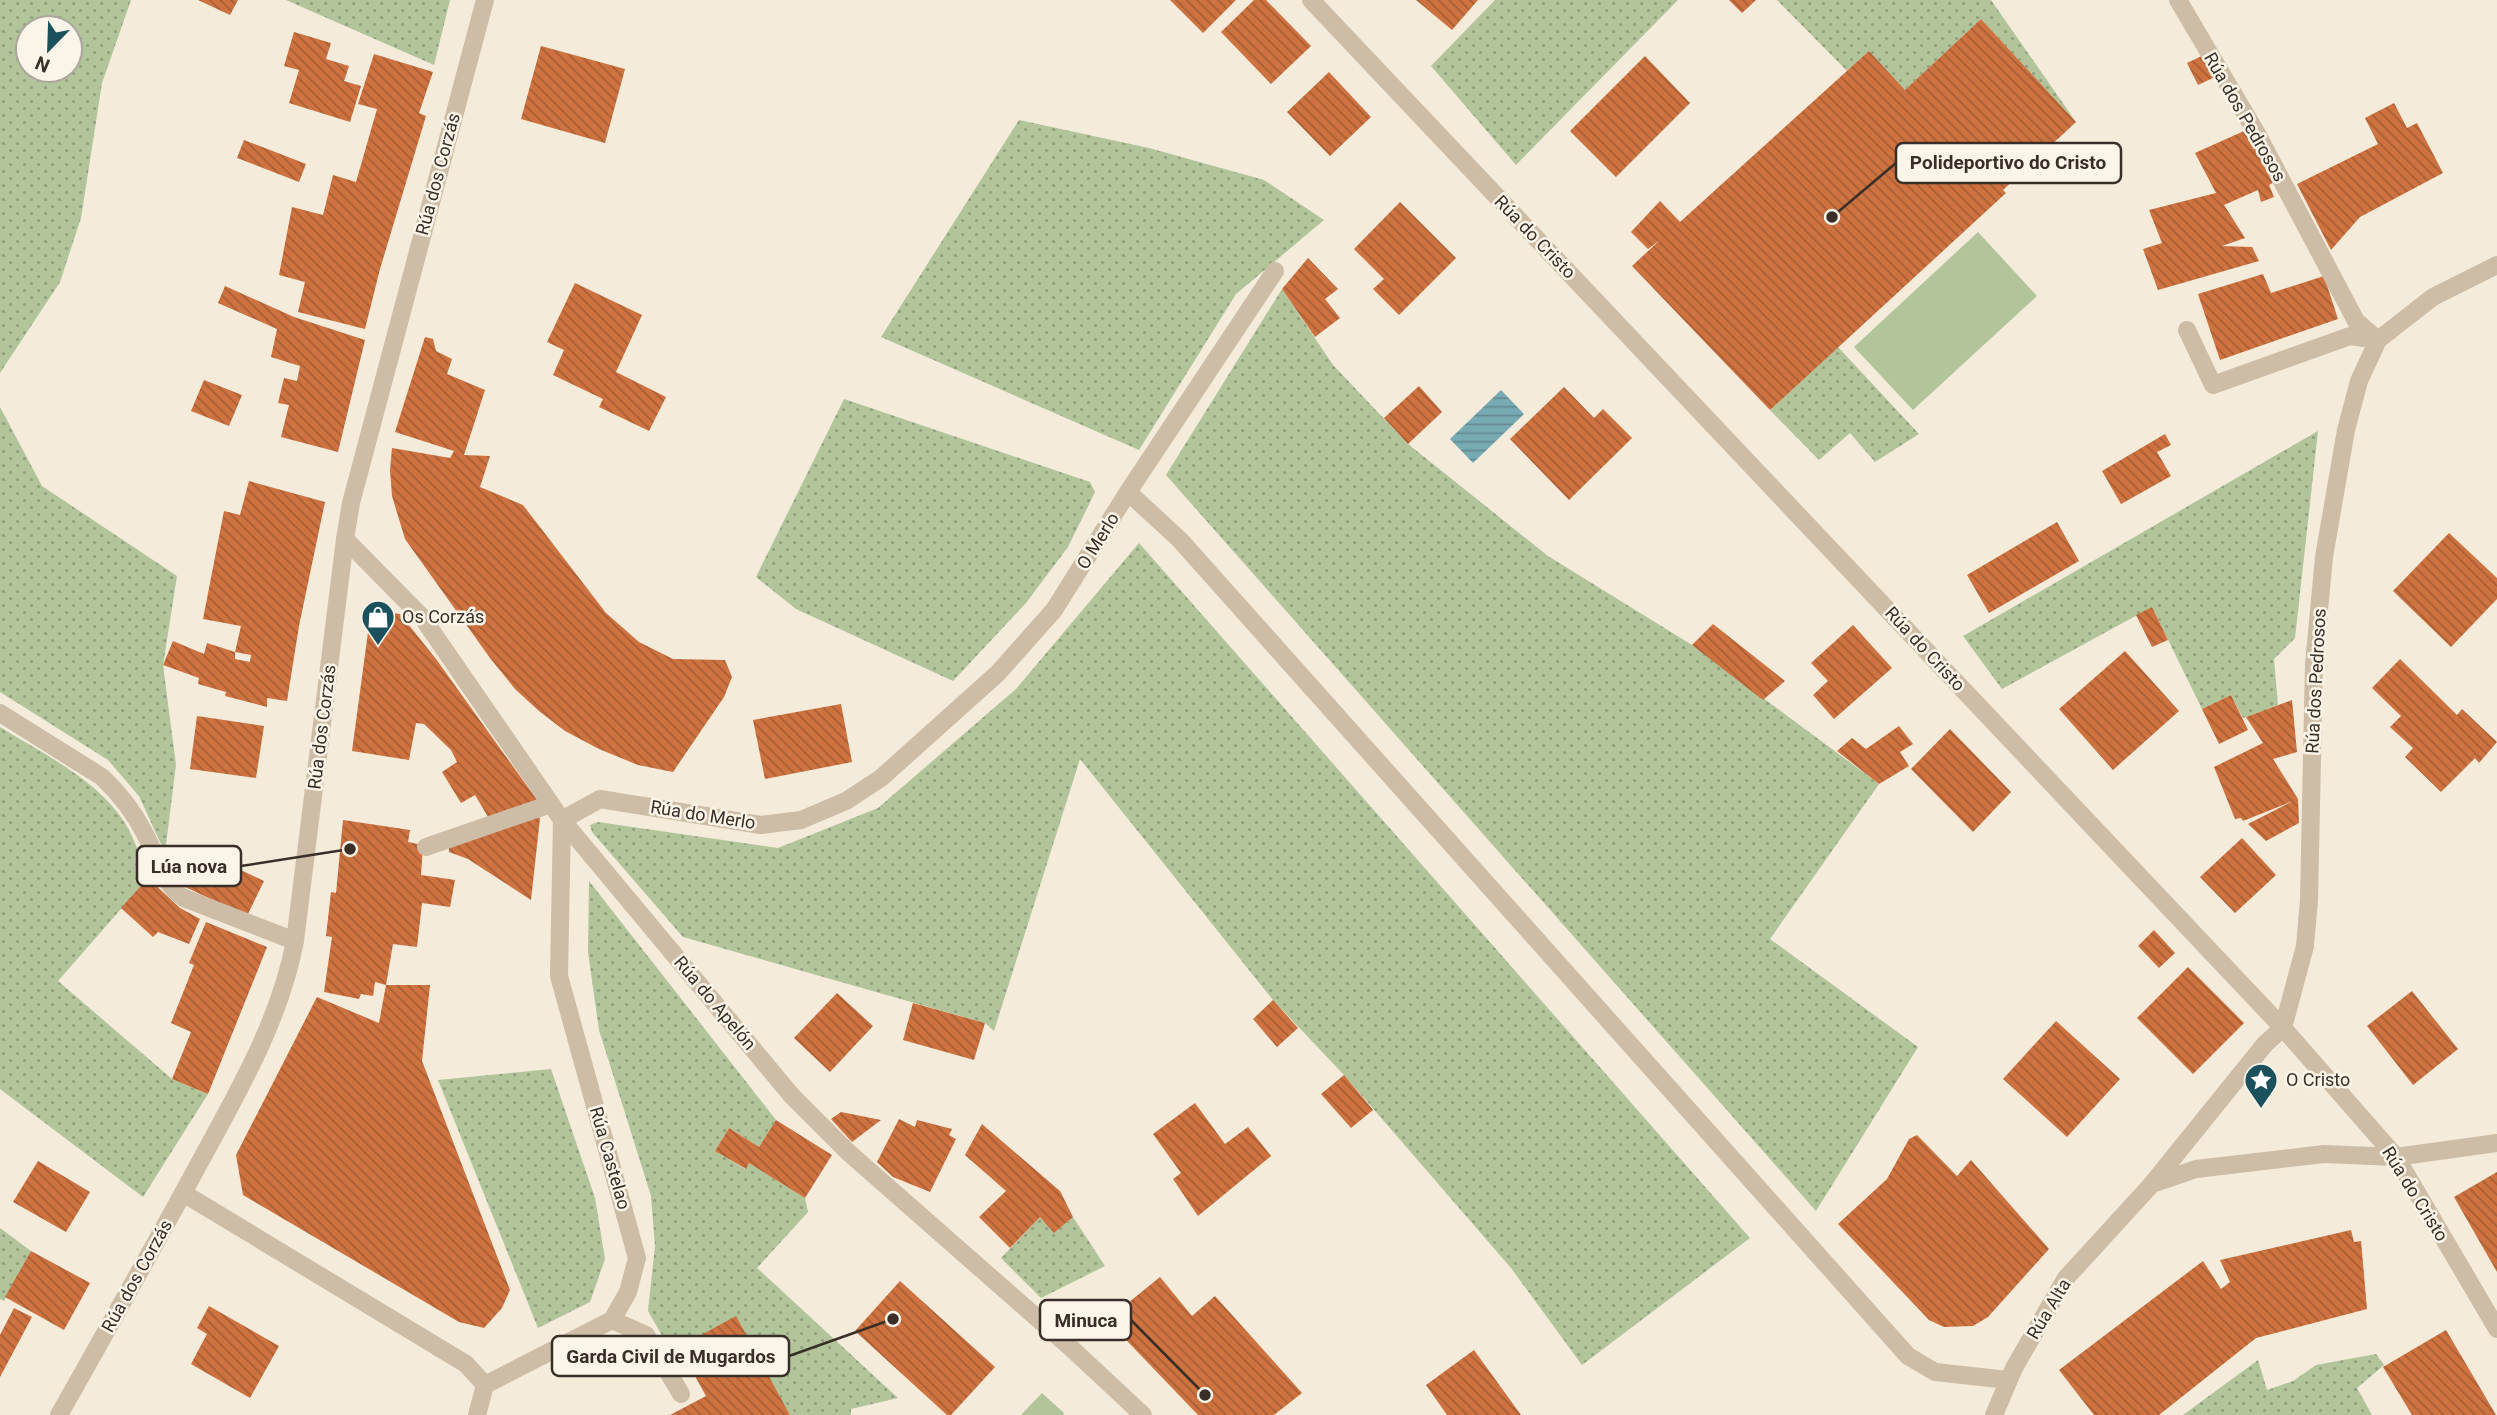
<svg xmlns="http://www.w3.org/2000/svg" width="2497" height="1415" font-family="Roboto,sans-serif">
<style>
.grass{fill:url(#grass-dots);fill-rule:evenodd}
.garden{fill:#b1c49a}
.water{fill:url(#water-rules)}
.building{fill:url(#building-back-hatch)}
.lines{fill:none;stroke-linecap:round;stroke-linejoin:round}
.minor{stroke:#cdbca6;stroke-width:18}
.labels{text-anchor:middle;stroke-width:5;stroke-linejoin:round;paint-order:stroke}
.street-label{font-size:18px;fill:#392f28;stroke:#fbf4e8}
.poi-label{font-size:18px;fill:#392f28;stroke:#fbf4e8;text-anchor:start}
.leader{fill:none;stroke:#392f28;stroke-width:2.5}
.callout-dot{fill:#392f28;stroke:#fbf4e8;stroke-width:2.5}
.callout{fill:#fbf4e8;stroke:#392f28;stroke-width:2.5}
.callout-label{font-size:19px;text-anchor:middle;font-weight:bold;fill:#392f28}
</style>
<defs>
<pattern id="grass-dots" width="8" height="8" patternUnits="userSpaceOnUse" patternTransform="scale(1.75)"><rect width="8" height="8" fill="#b1c49a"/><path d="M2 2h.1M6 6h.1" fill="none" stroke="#91a07e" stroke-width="1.8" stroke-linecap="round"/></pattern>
<pattern id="water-rules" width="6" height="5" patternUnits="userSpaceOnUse" patternTransform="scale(1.75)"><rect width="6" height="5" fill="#78aab3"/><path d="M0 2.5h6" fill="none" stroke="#638b92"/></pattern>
<pattern id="building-back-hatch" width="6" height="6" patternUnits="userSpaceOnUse" patternTransform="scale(1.75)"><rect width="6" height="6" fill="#ce723f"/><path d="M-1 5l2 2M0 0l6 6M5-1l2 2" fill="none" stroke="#a85e35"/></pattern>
</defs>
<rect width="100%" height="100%" fill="#f4ebdb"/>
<path class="grass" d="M0 0H131L102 83 81 218 60 282 0 373ZM28 28H70V70H28Z
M286 0H450L434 65Z
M1495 0H1678L1516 165 1431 66Z
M1777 0H1991L2076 122 1981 19 1905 90 1869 51 1847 71Z
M1019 120 1149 148 1264 180 1324 220 1236 294 1139 450 881 337Z
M1282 289 1333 365 1408 444 1548 556 1692 645 1879 784 1770 939 1918 1047 1816 1211 1166 475Z
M1838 347 1919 434 1875 462 1850 433 1819 460 1770 410Z
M844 399 1090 482 1095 492 1068 547 1026 603 953 681 796 609 756 577Z
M0 407 42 486 177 576 163 665 176 765 165 853 139 796 108 760 0 692Z
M2318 431 2295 638 2274 659 2278 705 2243 718 2231 695 2202 709 2152 607 2002 689 1963 636Z
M1139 543 1750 1238 1582 1365 1511 1268 1344 1075 1273 1000 1080 759 994 1031 985 1023 683 937 592 832 590 825 598 822 778 848 878 808 1016 689Z
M0 727C43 754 97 779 125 823 135 840 142 860 148 878L58 981 172 1079 208 1094 143 1197 0 1089Z
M589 881 776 1120 759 1147 729 1128 715 1151 745 1169 749 1163 805 1198 808 1212 757 1268 898 1398 851 1409V1415H790L736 1317 679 1347 664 1339 648 1311 655 1246 651 1196 599 1030 588 952Z
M551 1069 595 1198 605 1259 590 1302 538 1328 438 1080Z
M1040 1217 1054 1233 1073 1217 1105 1266 1041 1298 1001 1258Z
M0 1228 31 1251 4 1301 0 1299Z
M2376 1354 2384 1365 2357 1388 2372 1415H2183L2258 1360 2267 1390 2293 1381 2316 1365Z"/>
<path class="garden" d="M1978 232 2037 296 1913 410 1854 347Z
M1042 1393 1064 1413 1063 1415H1021Z"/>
<path class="water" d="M1501 390 1524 414 1473 463 1450 439Z"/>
<path class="building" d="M198 0H238L230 15Z
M1170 0H1236L1203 33Z
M1254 0H1266L1311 46 1271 84 1221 32Z
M1416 0H1478L1452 30Z
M1729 0H1756L1742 13Z
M1981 19 2076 122 2003 190 2006 193 1770 410 1632 266 1660 240 1648 249 1631 232 1660 201 1680 222 1869 51 1905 90Z
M294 32 331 43 326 59 349 66 344 81 361 86 350 122 289 103 299 70 284 66Z
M541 46 625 69 605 143 521 119Z
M374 54 433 72 419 113 426 116 380 269 365 329 298 312 305 282 279 275 292 207 323 215 333 175 356 182 377 109 358 104Z
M2204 55 2215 77 2198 85 2187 63Z
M1645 56 1690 103 1616 177 1570 131Z
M1329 72 1371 117 1330 156 1287 112Z
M2394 103 2407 128 2417 123 2443 173 2360 217 2331 250 2297 184 2378 144 2365 118Z
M2244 131 2251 144 2254 143 2276 181 2269 185 2274 197 2261 202 2258 190 2224 205 2245 238 2222 246 2252 247 2259 261 2158 290 2143 249 2162 243 2149 210 2216 193 2195 153Z
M244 140 306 164 299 182 237 158Z
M1400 202 1456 258 1399 315 1373 289 1384 279 1354 249Z
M1308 258 1338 289 1325 299 1340 318 1315 337 1282 289Z
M2263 274 2271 293 2324 276 2338 319 2220 360 2198 294Z
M575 283 642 315 616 372 666 397 649 431 599 407 603 399 553 375 564 350 547 342Z
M225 286 294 317 365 340 338 452 281 437 289 405 278 403 284 378 297 381 300 366 271 357 277 329 218 303Z
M425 337 433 339 436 351 452 359 447 374 485 390 464 455 490 456 480 487 523 505 606 613 639 642 673 659 725 660 732 677 724 697 673 772 638 765 599 749 565 731 539 711 515 689 490 658 405 539 392 496 390 470 392 448 450 458 454 451 395 432Z
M204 380 242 395 229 426 191 411Z
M1419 386 1442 412 1408 444 1384 418Z
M1564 387 1594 418 1603 409 1632 438 1569 500 1510 439Z
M2165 434 2171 445 2157 452 2171 476 2121 504 2102 471Z
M249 481 325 502 299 626 287 701 267 698V707L225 696 226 692 198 684 199 678 163 665 173 641 204 654 207 643 235 652V659L250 662 251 655 235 652 241 626 203 619 224 511 240 515Z
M2057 522 2079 561 1989 613 1967 575Z
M2449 533 2497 578V599L2451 647 2393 591Z
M2152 607 2168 640 2152 647 2136 615Z
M371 610 400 614 436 659 540 804 491 822 475 795 461 803 442 772 457 762 451 750 424 724 416 723 409 760 352 751Z
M1713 624 1785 681 1763 700 1692 645Z
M1853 625 1892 668 1834 719 1813 695 1828 681 1811 663Z
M2125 651 2179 711 2113 770 2059 709Z
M2400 659 2457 715 2462 709 2497 742 2479 763 2475 758 2441 792 2405 757 2413 748 2390 727 2401 716 2372 688Z
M2231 695 2248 730 2219 744 2202 709Z
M2292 700 2297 752 2273 759 2298 799 2299 823 2266 841 2248 824 2293 801 2243 821 2241 818 2235 819 2214 767 2263 743 2246 717Z
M841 704 852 762 765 779 753 720Z
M197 716 264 726 256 778 190 769Z
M1899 726 1913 744 1900 752 1909 766 1879 784 1837 751 1852 738 1866 749Z
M1950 729 2011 792 1973 832 1911 769Z
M531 813 540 818 531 900 468 859 449 852V844Z
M343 820 410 830 408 842 423 845 421 875 455 880 450 907 422 903 417 947 393 944 386 985H430L422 1061 510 1290 502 1308 484 1328 459 1322 243 1195 236 1155 317 997 379 1023 386 985 375 982 373 996 361 994 359 999 324 992 332 937 326 936 331 892 336 893Z
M2242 838 2276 875 2235 913 2200 877Z
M197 849 264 881 247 916 181 885Z
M148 878 180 908 200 919 189 944 158 932 153 937 121 908Z
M206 922 267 947 208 1094 172 1079 191 1032 171 1023 194 965 189 963Z
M2154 930 2175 953 2159 968 2138 946Z
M2188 967 2244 1023 2193 1074 2137 1018Z
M2412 991 2458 1049 2413 1085 2367 1026Z
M837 993 873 1026 830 1072 794 1038Z
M1273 1000 1298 1028 1277 1047 1253 1019Z
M913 1003 985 1023 974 1060 903 1040Z
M2056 1021 2120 1079 2067 1137 2003 1079Z
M1344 1075 1373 1110 1351 1128 1321 1094Z
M1195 1103 1225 1144 1248 1127 1271 1156 1198 1216 1173 1179 1181 1173 1153 1134Z
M841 1112 881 1120 852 1142 831 1119Z
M899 1119 915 1127 917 1120 952 1129 949 1135 956 1139 930 1192 893 1177 877 1162Z
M776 1120 832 1155 805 1198 749 1163 746 1169 715 1151 729 1128 759 1147Z
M982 1124 1060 1191 1073 1217 1054 1233 1040 1217 1010 1248 979 1217 1006 1191 965 1155Z
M1917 1135 1957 1176 1971 1160 2049 1249 1988 1317 1973 1326 1944 1327 1929 1320 1838 1224 1887 1179 1909 1139Z
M38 1161 90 1192 66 1232 13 1202Z
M2497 1172V1272L2454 1197Z
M2351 1230 2354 1242 2361 1241 2367 1309 2256 1338 2159 1415H2094L2059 1370 2203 1261 2221 1289 2230 1282 2220 1260Z
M31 1251 90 1283 64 1330 5 1297Z
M1160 1277 1192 1316 1215 1296 1302 1393 1274 1415H1198L1107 1320Z
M900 1281 995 1367 951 1415H947L855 1331Z
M209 1306 279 1346 250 1398 191 1364 207 1334 197 1328Z
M14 1308 32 1317 0 1377V1335Z
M736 1316 790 1415H670L706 1396 679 1347Z
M2446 1330 2496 1415H2412L2383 1367Z
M1474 1350 1521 1415H1447L1426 1385Z"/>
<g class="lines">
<path class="minor" d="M1311 0 2283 1028 2396 1157 2497 1329
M2178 0 2256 132 2356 321 2378 340
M2187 330 2213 385 2350 336 2378 340
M1128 492 1180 540 1908 1356 1935 1372 2008 1380
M345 539 422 617 562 820 792 1096 848 1152 1070 1347 1143 1415
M0 713 102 777C120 794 134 812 145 834 158 858 160 881 184 898L295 941
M562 820 600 799 761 825 801 820 846 801 881 778 998 673 1054 610 1128 492 1275 271
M426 847 551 804
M2152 1184 2196 1169 2324 1154 2396 1157 2497 1143
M183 1193 466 1364 485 1385
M612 1320 646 1335 681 1394
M59 1415C107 1330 155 1245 201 1160 239 1090 280 1020 295 941L345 539 351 503 485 0
M477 1415 485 1385 612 1320 628 1292 637 1258 559 976 562 820
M1994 1415 2014 1368 2066 1278 2152 1184 2265 1044 2283 1028 2305 946 2309 900 2314 664 2324 557 2346 430 2359 381 2378 340 2433 297 2497 265"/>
</g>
<defs>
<symbol id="shop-pin" viewBox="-11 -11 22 30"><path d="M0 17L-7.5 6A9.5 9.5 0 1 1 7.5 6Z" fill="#1a515d" stroke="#fbf4e8"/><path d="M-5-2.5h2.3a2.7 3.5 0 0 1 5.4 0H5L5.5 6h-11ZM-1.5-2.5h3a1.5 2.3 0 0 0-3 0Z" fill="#fff"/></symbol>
<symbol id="sight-pin" viewBox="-11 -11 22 30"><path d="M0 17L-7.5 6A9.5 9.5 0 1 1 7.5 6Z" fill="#1a515d" stroke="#fbf4e8"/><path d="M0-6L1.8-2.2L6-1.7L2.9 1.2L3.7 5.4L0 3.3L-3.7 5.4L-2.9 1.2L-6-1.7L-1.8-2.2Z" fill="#fff"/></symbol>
</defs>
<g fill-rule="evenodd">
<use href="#shop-pin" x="359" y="598" width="38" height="52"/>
<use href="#sight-pin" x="2242" y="1061" width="38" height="52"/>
</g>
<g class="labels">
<g class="street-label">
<text transform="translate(2245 117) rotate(60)" y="6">Rúa dos Pedrosos</text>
<text transform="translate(438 174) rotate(-75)" y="6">Rúa dos Corzás</text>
<text transform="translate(1535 237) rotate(46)" y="6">Rúa do Cristo</text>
<text transform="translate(1098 541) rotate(-58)" y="6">O Merlo</text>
<text transform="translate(1925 649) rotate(47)" y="6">Rúa do Cristo</text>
<text transform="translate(2316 681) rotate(-87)" y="6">Rúa dos Pedrosos</text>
<text transform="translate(322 727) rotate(-83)" y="6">Rúa dos Corzás</text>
<text transform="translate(703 815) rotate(9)" y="6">Rúa do Merlo</text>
<text transform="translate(715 1003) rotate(50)" y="6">Rúa do Apelón</text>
<text transform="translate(610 1158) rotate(74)" y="6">Rúa Castelao</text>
<text transform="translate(2415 1194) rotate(58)" y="6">Rúa do Cristo</text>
<text transform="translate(137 1276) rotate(-61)" y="6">Rúa dos Corzás</text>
<text transform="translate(2049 1309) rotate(-59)" y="6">Rúa Alta</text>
</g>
<g class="poi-label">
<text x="402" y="623">Os Corzás</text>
<text x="2286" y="1086">O Cristo</text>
</g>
</g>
<path class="leader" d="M1832 217L1896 163M350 849L241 866M1205 1395L1131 1320M893 1319L789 1356"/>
<g class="callout-dot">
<circle cx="1832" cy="217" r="7"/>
<circle cx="350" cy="849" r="7"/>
<circle cx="1205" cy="1395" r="7"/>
<circle cx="893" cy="1319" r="7"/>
</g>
<g class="callout">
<rect x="1896" y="143" width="225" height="40" rx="7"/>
<rect x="137" y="846" width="104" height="40" rx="7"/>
<rect x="1040" y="1300" width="91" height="40" rx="7"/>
<rect x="552" y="1336" width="237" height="40" rx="7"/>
</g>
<g class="callout-label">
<text x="2008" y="169">Polideportivo do Cristo</text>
<text x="189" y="873">Lúa nova</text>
<text x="1086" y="1327">Minuca</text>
<text x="671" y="1363">Garda Civil de Mugardos</text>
</g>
<g transform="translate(49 49) rotate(203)"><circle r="33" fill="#fbf4e8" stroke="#ada59b" stroke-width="2"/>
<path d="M0-5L12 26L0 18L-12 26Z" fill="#1a515d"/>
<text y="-10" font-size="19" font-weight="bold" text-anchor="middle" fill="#392f28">N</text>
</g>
</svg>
